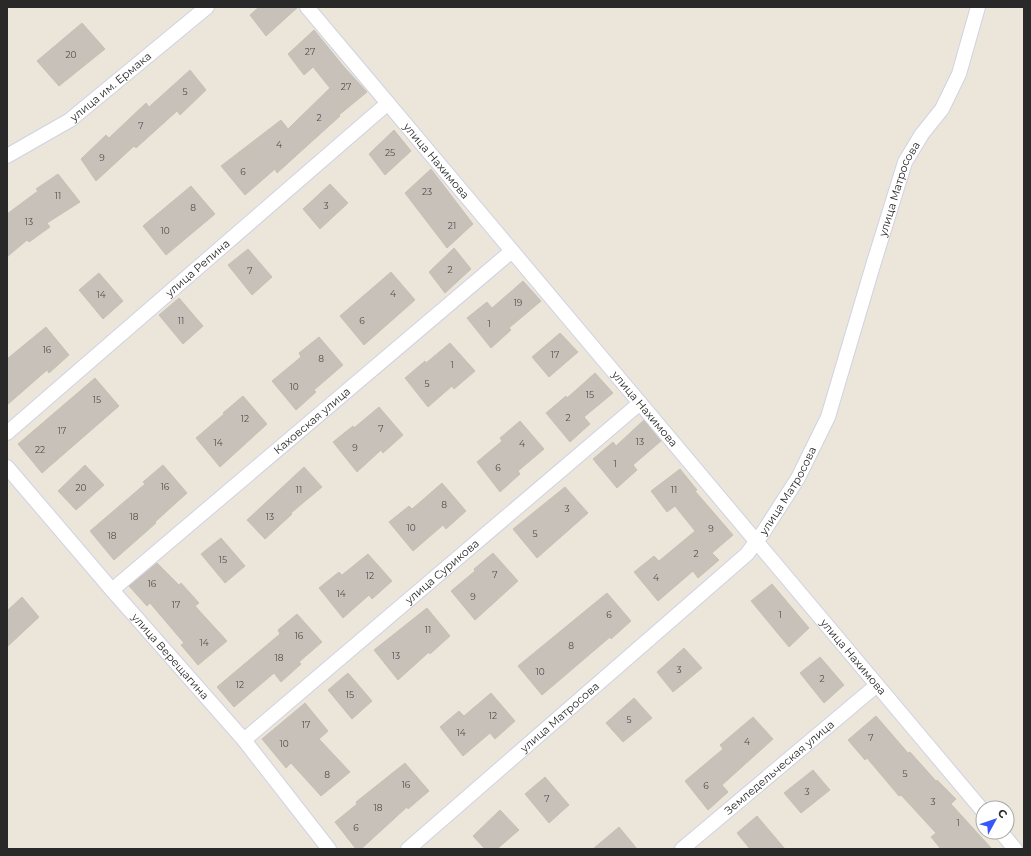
<svg xmlns="http://www.w3.org/2000/svg" width="1031" height="856" font-family="Montserrat,sans-serif">
<style>
.building{fill:#c7c1ba;stroke:#c6c1b4}
.lines{fill:none;stroke-linecap:round;stroke-linejoin:round}
.street-casing{stroke:#d0d2e2;stroke-width:16}
.street{stroke:#fff;stroke-width:14}
.labels{text-anchor:middle;stroke-width:3;stroke-linejoin:round;paint-order:stroke}
.number-label{font-size:9px;fill:#504f4d}
.street-label{font-size:11px;fill:#292929;stroke:#fff}
</style>
<rect width="100%" height="100%" fill="#ebe5da"/>
<path class="building" d="M259 7H298L266 36 250 15Z
M82 23 105 49 59 86 37 61Z
M314 30 344 67 367 92 339 115 340 116 277 173 275 169 245 195 221 166 281 120 288 129 330 88 313 67 304 75 288 54Z
M190 70 206 90 180 115 177 111 136 148 134 146 96 181 81 159 106 135 109 138 146 103 149 107Z
M394 130 411 151 385 175 369 154Z
M431 169 473 224 447 248 405 193Z
M58 174 80 202 47 223 50 227 29 242 27 240 7 257V214L38 191 36 189Z
M330 184 348 203 320 229 303 209Z
M191 186 215 214 166 255 143 226Z
M454 248 471 269 445 293 429 272Z
M248 249 272 277 252 295 228 265Z
M391 272 415 300 364 345 340 316Z
M99 273 123 301 103 319 79 290Z
M523 281 541 301 509 328 511 330 491 348 467 318 487 302 492 308Z
M179 298 203 326 183 344 159 315Z
M46 327 69 355 49 373 47 370 7 405V359Z
M560 333 578 352 549 377 532 357Z
M319 337 343 365 314 390 316 392 296 410 272 381 301 357 299 353Z
M450 343 475 371 454 389 452 386 428 407 405 378 425 361 426 363Z
M595 373 613 393 584 417 590 424 570 442 546 413 566 396 567 398Z
M95 378 119 406 42 473 18 444Z
M243 396 267 424 220 467 196 438 224 414 223 413Z
M379 407 403 435 383 453 381 450 357 472 333 442 353 426 354 428Z
M644 420 661 441 633 465 637 470 617 488 593 459 613 442 616 446Z
M520 421 544 449 518 471 520 474 500 492 477 462 502 441 500 438Z
M85 465 104 485 76 510 58 491Z
M163 465 187 493 155 522 156 523 114 560 90 531 145 484 143 482Z
M304 467 322 487 291 513 292 514 265 539 247 520Z
M680 469 697 490 695 491 733 535 712 553 719 560 698 578 693 571 658 601 634 572 654 556 659 561 695 531 675 506 667 512 651 491Z
M442 483 466 511 446 529 443 525 413 551 389 522 409 506 412 509Z
M565 487 588 513 537 558 513 529Z
M221 538 245 566 225 583 201 554Z
M493 553 518 581 475 620 451 591 475 571 474 569Z
M368 554 392 581 372 599 369 595 343 618 319 588 339 572 342 575Z
M157 563 179 585 181 583 199 603 195 606 227 641 198 665 181 645 184 643 150 603 147 606 129 586Z
M772 584 809 628 789 647 751 601Z
M607 593 631 621 611 639 610 637 542 695 518 666Z
M22 597 39 617 7 647V611Z
M427 608 450 636 430 654 429 652 398 680 374 650Z
M297 614 322 642 299 662 301 664 281 682 274 673 234 707 217 687 280 634 278 630Z
M684 648 702 668 673 692 657 672Z
M820 657 844 685 824 703 800 673Z
M348 673 372 701 352 719 328 690Z
M491 693 515 721 495 739 490 733 463 756 440 727 459 711 464 716Z
M634 698 652 718 623 742 606 723Z
M305 703 328 731 319 739 350 772 321 796 291 763 286 768 262 739Z
M876 716 908 753 910 752 936 781 937 780 956 799 951 804 992 849H941L931 837 936 833 901 795 899 796 867 758 865 760 848 740Z
M753 717 773 739 722 785 728 792 708 810 685 781 723 749 720 745Z
M405 763 429 791 408 809 407 807 361 849H356L335 822 357 804 356 802Z
M813 770 830 790 801 813 784 793Z
M545 777 569 805 549 823 525 794Z
M500 810 519 830 497 849H485L473 836Z
M757 816 785 849H750L737 833Z
M619 827 637 849H593Z"/>
<g class="lines">
<defs>
<g id="street">
<path id="s1" d="M307 7 983 811"/>
<path id="s2" d="M7 156 70 120 207 7"/>
<path id="s3" d="M7 433 388 103"/>
<path id="s4" d="M7 467 112 590 244 740 329 849"/>
<path id="s5" d="M112 590 512 251"/>
<path id="s6" d="M244 740 640 403"/>
<path d="M1001 832 1015 849"/>
<path id="s7" d="M408 849 747 554 764 531 798 478 828 417 874 262 905 162 922 134 942 109 959 74 978 7"/>
<path id="s8" d="M682 849 877 685"/>
</g>
</defs>
<use href="#street" class="street-casing"/>
<use href="#street" class="street"/>
</g>
<g class="labels">
<g class="number-label">
<text x="310" y="55">27</text>
<text x="71" y="58">20</text>
<text x="346" y="90">27</text>
<text x="185" y="95">5</text>
<text x="319" y="121">2</text>
<text x="141" y="129">7</text>
<text x="279" y="148">4</text>
<text x="390" y="156">25</text>
<text x="102" y="161">9</text>
<text x="243" y="175">6</text>
<text x="427" y="195">23</text>
<text x="58" y="199">11</text>
<text x="326" y="209">3</text>
<text x="193" y="211">8</text>
<text x="29" y="225">13</text>
<text x="452" y="229">21</text>
<text x="165" y="234">10</text>
<text x="450" y="273">2</text>
<text x="250" y="274">7</text>
<text x="393" y="297">4</text>
<text x="101" y="298">14</text>
<text x="518" y="306">19</text>
<text x="181" y="324">11</text>
<text x="362" y="324">6</text>
<text x="489" y="327">1</text>
<text x="47" y="353">16</text>
<text x="555" y="358">17</text>
<text x="321" y="362">8</text>
<text x="452" y="368">1</text>
<text x="427" y="387">5</text>
<text x="294" y="390">10</text>
<text x="590" y="398">15</text>
<text x="97" y="403">15</text>
<text x="568" y="421">2</text>
<text x="245" y="422">12</text>
<text x="381" y="432">7</text>
<text x="62" y="434">17</text>
<text x="640" y="445">13</text>
<text x="218" y="446">14</text>
<text x="522" y="447">4</text>
<text x="355" y="451">9</text>
<text x="40" y="453">22</text>
<text x="615" y="467">1</text>
<text x="498" y="471">6</text>
<text x="165" y="490">16</text>
<text x="81" y="491">20</text>
<text x="299" y="493">11</text>
<text x="674" y="493">11</text>
<text x="444" y="508">8</text>
<text x="567" y="512">3</text>
<text x="134" y="520">18</text>
<text x="270" y="520">13</text>
<text x="411" y="531">10</text>
<text x="711" y="532">9</text>
<text x="535" y="537">5</text>
<text x="112" y="539">18</text>
<text x="696" y="557">2</text>
<text x="223" y="563">15</text>
<text x="495" y="578">7</text>
<text x="370" y="579">12</text>
<text x="656" y="581">4</text>
<text x="152" y="587">16</text>
<text x="341" y="597">14</text>
<text x="473" y="600">9</text>
<text x="176" y="608">17</text>
<text x="609" y="618">6</text>
<text x="780" y="618">1</text>
<text x="428" y="633">11</text>
<text x="299" y="639">16</text>
<text x="204" y="646">14</text>
<text x="571" y="649">8</text>
<text x="396" y="659">13</text>
<text x="279" y="661">18</text>
<text x="679" y="673">3</text>
<text x="540" y="675">10</text>
<text x="822" y="682">2</text>
<text x="240" y="688">12</text>
<text x="350" y="698">15</text>
<text x="493" y="719">12</text>
<text x="629" y="723">5</text>
<text x="306" y="728">17</text>
<text x="461" y="736">14</text>
<text x="871" y="741">7</text>
<text x="747" y="745">4</text>
<text x="284" y="747">10</text>
<text x="905" y="777">5</text>
<text x="327" y="778">8</text>
<text x="406" y="788">16</text>
<text x="706" y="789">6</text>
<text x="807" y="795">3</text>
<text x="547" y="802">7</text>
<text x="933" y="805">3</text>
<text x="378" y="811">18</text>
<text x="958" y="826">1</text>
<text x="356" y="831">6</text>
</g>
<g class="street-label">
<text dy="4" stroke="none"><textPath href="#s2" startOffset="125">улица им. Ермака</textPath></text>
<text dy="4" stroke="none"><textPath href="#s1" startOffset="201">улица Нахимова</textPath></text>
<text dy="4" stroke="none"><textPath href="#s7" startOffset="848">улица Матросова</textPath></text>
<text dy="4" stroke="none"><textPath href="#s3" startOffset="252">улица Репина</textPath></text>
<text dy="4" stroke="none"><textPath href="#s1" startOffset="525">улица Нахимова</textPath></text>
<text dy="4" stroke="none"><textPath href="#s5" startOffset="262">Каховская улица</textPath></text>
<text dy="4" stroke="none"><textPath href="#s7" startOffset="525">улица Матросова</textPath></text>
<text dy="4" stroke="none"><textPath href="#s6" startOffset="260">улица Сурикова</textPath></text>
<text dy="4" stroke="none"><textPath href="#s4" startOffset="250">улица Верещагина</textPath></text>
<text dy="4" stroke="none"><textPath href="#s1" startOffset="849">улица Нахимова</textPath></text>
<text dy="4" stroke="none"><textPath href="#s7" startOffset="201">улица Матросова</textPath></text>
<text dy="4" stroke="none"><textPath href="#s8" startOffset="127">Земледельческая улица</textPath></text>
</g>
</g>
<rect width="1031" height="856" fill="none" stroke="#292929" stroke-width="16"/>
<g transform="translate(995 820) rotate(50)"><circle r="19" fill="#ffffff" stroke="#a9a9a9"/>
<path d="M0-3L7 15L0 10L-7 15Z" fill="#3956fa"/>
<text y="-6" font-size="11" font-weight="bold" text-anchor="middle" fill="#292929">С</text>
</g>
</svg>
